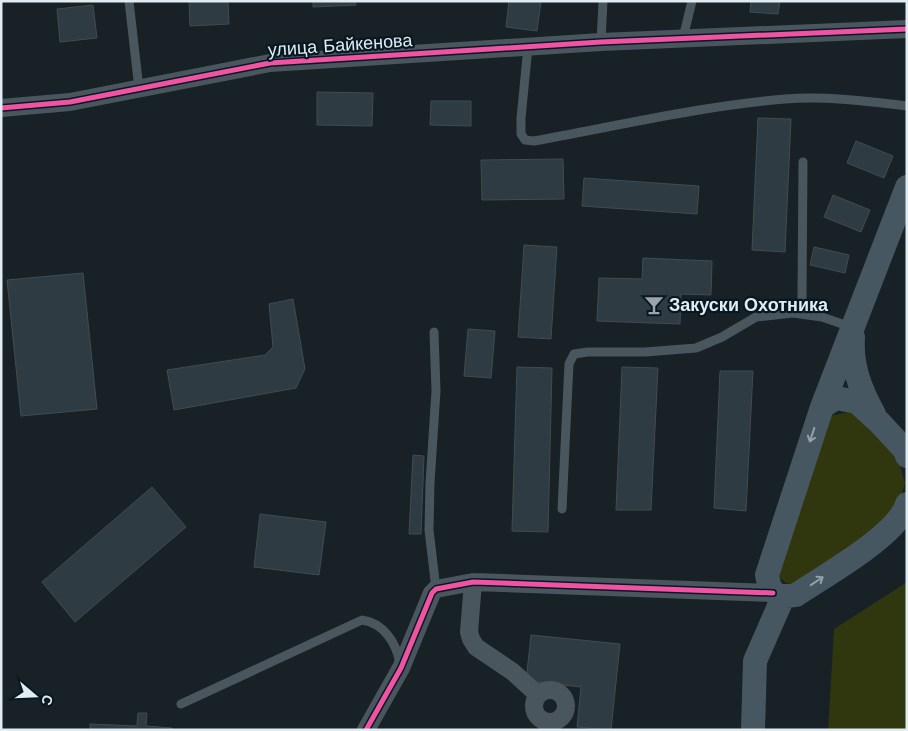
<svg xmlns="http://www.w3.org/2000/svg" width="908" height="731" font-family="'Work Sans',sans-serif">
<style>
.green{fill:#30360d}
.building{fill:#2e3b42;stroke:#424b50}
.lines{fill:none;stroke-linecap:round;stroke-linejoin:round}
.lane{stroke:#49565e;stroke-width:9}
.street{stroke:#49565e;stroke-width:18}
.secondary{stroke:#475762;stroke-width:24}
.cycleway-casing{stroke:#081823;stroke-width:8}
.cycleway{stroke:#f153a3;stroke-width:5}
.oneway{stroke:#94a1aa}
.labels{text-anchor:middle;stroke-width:4.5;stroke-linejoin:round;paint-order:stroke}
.street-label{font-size:18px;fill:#e0ebf2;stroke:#081823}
.poi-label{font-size:18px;font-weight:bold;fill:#e0ebf2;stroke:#081823;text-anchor:start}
</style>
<rect width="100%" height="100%" fill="#172126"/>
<path class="green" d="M854 411 897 455 905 483 897 510 876 531 798 585 786 583 776 575 829 416Z
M907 582V730H828L834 629Z"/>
<path class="building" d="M189 1H228L229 24 190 26Z
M313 1H355L356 5 313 7Z
M509 1H541L537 31 506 27Z
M751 1H780L778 14 750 12Z
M93 5 97 38 60 42 57 9Z
M317 92 373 93 372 126 317 125Z
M431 101H471V126L430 125Z
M758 118 791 119 785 252 752 250Z
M856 141 893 156 884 178 847 163Z
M563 159 564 199 482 200 481 160Z
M584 178 699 186 697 214 582 206Z
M833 195 870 210 861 232 824 217Z
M524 245 557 247 551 339 518 337Z
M814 247 849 255 845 273 810 265Z
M643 258 712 261 711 295 681 294 680 324 597 321 599 278 642 279Z
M83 273 97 409 21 416 7 280Z
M293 299 305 369 296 388 174 410 167 370 265 355 273 347 269 304Z
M468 329 495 331 491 378 464 376Z
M517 367 552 368 548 532 512 531Z
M622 367 658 368 651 510H616Z
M720 371H753L746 511 714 508Z
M413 455 424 456 421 534H409Z
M152 487 186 527 75 622 42 582Z
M260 514 326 522 319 575 254 567Z
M531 635 620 644 611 730 577 727 581 687 526 681Z
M138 713H147L146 726 172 728V730H90V724L137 726Z"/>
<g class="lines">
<path class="lane" d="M129 1 139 89
M683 38 692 1
M601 42 603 1
M528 47 521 118V134L525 140 534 141C617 126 702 106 785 99 825 96 867 101 907 106
M803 162 802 297 804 308 811 315
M434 332 436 391 430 483 429 530 436 589
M562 509 569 364 574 354 588 352H645L696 348 722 337 756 317 793 313 822 317 851 327
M181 704 362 620C384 623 396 643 400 663"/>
<path class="street" d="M1 108 70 102 270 63 601 42 907 29
M473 582 469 632 471 639 476 647 513 672 538 695
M534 706a16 16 0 1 1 32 0a16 16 0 1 1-32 0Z
M366 730 401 668 432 593 436 589 473 582 773 593"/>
<path class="secondary" d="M853 337C851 365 860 389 874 414
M822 407 907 187
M907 456 905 450 879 422 857 402 836 398 822 407 767 575C770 595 777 598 796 595 824 576 898 535 907 504
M753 730 755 661 783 597"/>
<defs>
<path id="cycleway" d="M1 108 70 102 270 63 601 42 907 29
M366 730 401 668 432 593 436 589 473 582 773 593"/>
</defs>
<use href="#cycleway" class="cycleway-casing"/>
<use href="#cycleway" class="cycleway"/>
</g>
<defs><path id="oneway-shaft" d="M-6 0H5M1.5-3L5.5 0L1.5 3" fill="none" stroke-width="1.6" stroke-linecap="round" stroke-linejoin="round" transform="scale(1.25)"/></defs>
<g class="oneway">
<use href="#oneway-shaft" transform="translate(812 435) rotate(108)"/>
<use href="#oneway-shaft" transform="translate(817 581) rotate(-34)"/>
</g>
<defs>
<symbol id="bar-bare" viewBox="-9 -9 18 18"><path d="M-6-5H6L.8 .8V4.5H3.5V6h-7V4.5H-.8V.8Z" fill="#9aa4ab" stroke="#081823" stroke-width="2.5" paint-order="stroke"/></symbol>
</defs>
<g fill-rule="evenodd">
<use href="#bar-bare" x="640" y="291" width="28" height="28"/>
</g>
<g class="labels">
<g class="street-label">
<text transform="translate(340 45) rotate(-4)" y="6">улица Байкенова</text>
</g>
<g class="poi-label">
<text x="669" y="311">Закуски Охотника</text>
</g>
</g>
<rect width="908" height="731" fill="none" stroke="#e0ebf2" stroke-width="5"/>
<g transform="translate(35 696) rotate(109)" stroke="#081823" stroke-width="4" paint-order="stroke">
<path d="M0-4L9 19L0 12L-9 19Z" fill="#e0ebf2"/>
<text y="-8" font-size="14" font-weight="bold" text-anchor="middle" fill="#e0ebf2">С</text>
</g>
</svg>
